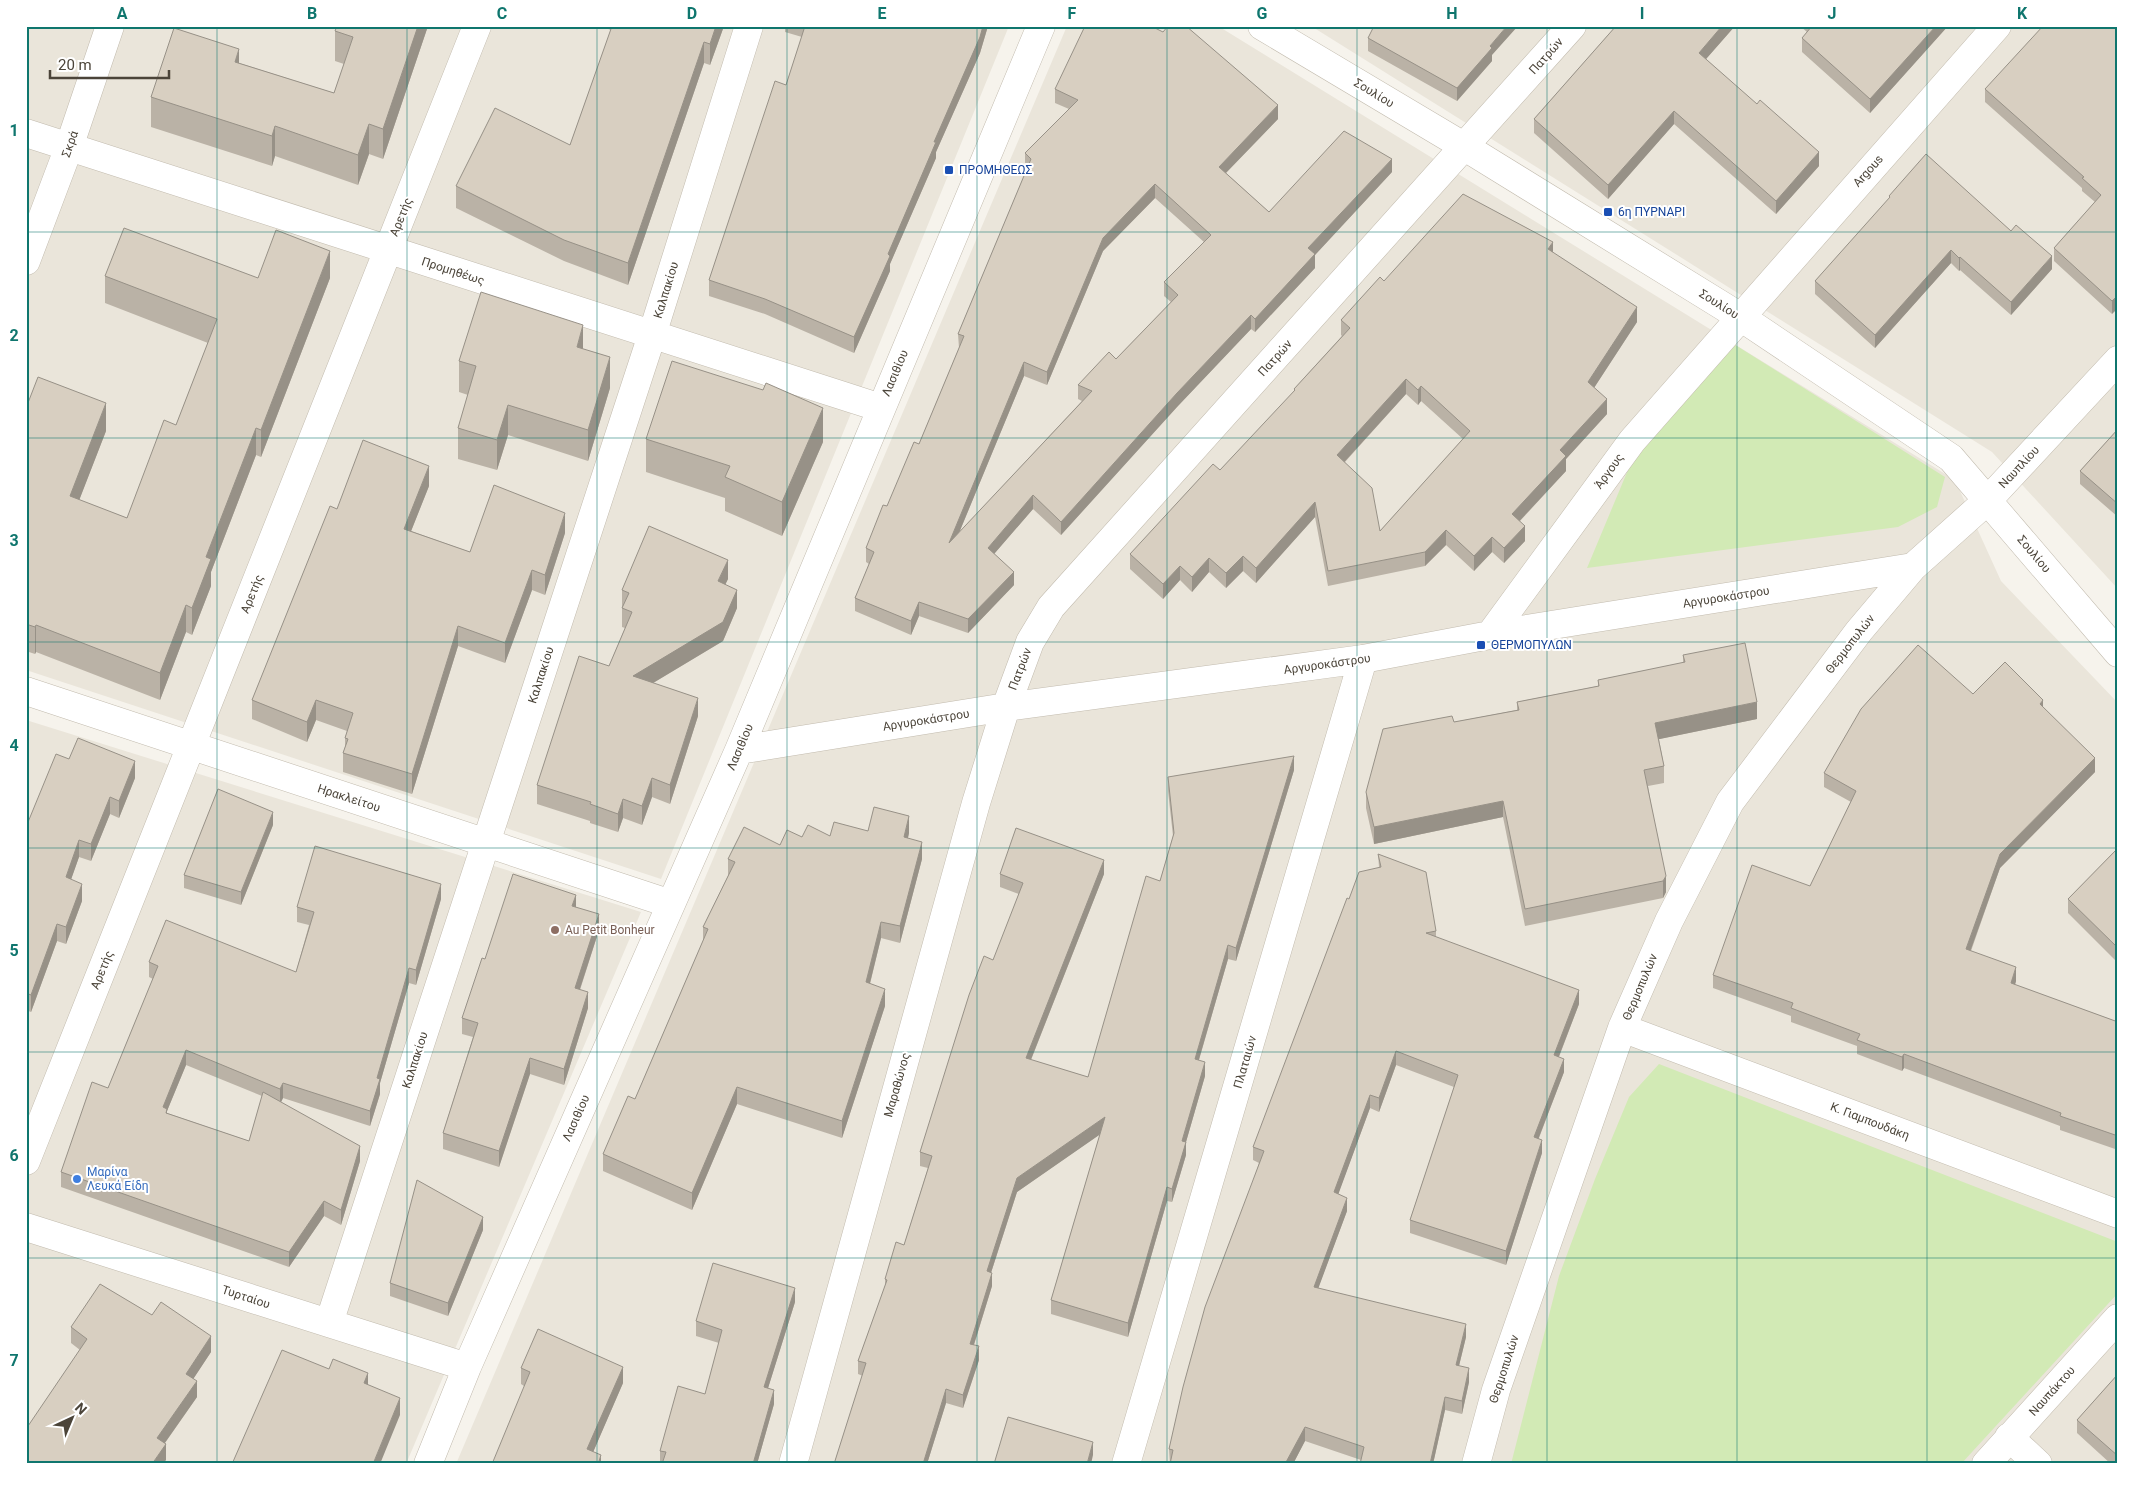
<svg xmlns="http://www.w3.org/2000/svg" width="2144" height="1490" font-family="Roboto,sans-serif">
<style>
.residential{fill:#eae5da}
.green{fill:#d2eab5}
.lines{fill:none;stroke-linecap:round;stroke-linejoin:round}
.minor-casing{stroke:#c2bbae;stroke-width:29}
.tertiary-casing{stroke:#c2bbae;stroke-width:29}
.minor{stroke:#fff;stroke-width:28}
.tertiary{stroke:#fff;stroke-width:28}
.wall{fill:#bab2a6;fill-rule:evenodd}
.shaded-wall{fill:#979187}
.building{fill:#d8cfc1;stroke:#979187;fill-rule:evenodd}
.grid{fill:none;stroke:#0f766e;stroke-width:1;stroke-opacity:0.55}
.transit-dot{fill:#1a4fb4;stroke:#fff;stroke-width:2}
.education-dot{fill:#8d6e63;stroke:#fff;stroke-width:2}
.shop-dot{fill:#3f7fe0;stroke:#fff;stroke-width:2}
.labels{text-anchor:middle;stroke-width:4;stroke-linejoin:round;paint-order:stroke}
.street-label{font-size:12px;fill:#4b4439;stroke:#fff}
.transit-label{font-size:12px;fill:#164399;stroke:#fff;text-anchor:start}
.education-label{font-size:12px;fill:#785e54;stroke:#fff;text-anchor:start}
.shop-label{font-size:12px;fill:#366cbe;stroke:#fff;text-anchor:start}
.neatline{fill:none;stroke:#0f766e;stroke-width:2}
.grid-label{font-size:16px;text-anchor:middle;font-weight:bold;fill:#0f766e}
</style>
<rect width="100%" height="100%" fill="#f6f3ec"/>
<path class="residential" d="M26 26H1009L661 879 26 670Z
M1067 26H1218L1955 480 2001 581 2118 703V1464H456Z
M1311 26H2118V589L1992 452Z
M26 720 641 912 406 1464H26Z"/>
<path class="green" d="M1729 341 1945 477 1937 507 1898 527 1587 568 1638 446Z
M1659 1064 2118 1242V1293L1961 1464H1511L1559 1276 1595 1179 1629 1097Z"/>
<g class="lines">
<defs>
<path id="minor" d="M26 133 881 408
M26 261 69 147 110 26
M1490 635 1632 441 1997 26
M26 691 671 904
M739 750 1006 707 1363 659 1490 635 1913 567
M1622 1028 2118 1214
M26 1161 477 26
M26 1227 467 1367
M329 1323 652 335 749 26
M2009 1437 2038 1464
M428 1464 467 1367 739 750 1041 26
M793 1464 976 803 1006 707 1030 642 1051 607 1572 26
M1126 1464 1363 659
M1476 1464 1496 1390 1622 1028 1669 921 1730 802 1859 631 1913 567 1988 500 2118 360
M1986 1464 2118 1318"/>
<path id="tertiary" d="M1262 26 1465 147 1739 316 1951 458 2118 653"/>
</defs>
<use href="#minor" class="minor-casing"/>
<use href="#tertiary" class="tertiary-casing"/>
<use href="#minor" class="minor"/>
<use href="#tertiary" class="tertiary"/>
</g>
<path class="wall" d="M428 26 383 159 369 154 358 185 275 156 272 166 151 127V97L239 63 334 93 344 64 335 61V31Z
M600 26H724L710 65 704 63 628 285 564 261 456 208V186L570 145 611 30Z
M785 26H988L980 53 936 152V158L890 264V271L854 353 765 314 709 296V280L786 85 802 37 785 32Z
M1616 26H1735L1706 59 1819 166 1776 214 1674 124 1608 199 1534 133V119Z
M1800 26H1948L1870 113 1802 52V38L1807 32Z
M2118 26 2112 314 2054 261V248L2095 202 2082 191V188L1985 102V89Z
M1368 38 1492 55V61L1457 101 1368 51Z
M1055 89 1278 119 1226 173 1269 212 1392 172 1315 255V268L1255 332 1251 329 1177 407 1061 535 1033 509 994 554 1014 585 968 633 919 616 911 635 855 611V598L869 564 866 562V548L919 444 959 348 958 334 1027 169 1025 167V153L1069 109 1055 103ZM1155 198 1204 242 1164 282V296L1171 302 1116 359 1078 385V399L1082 401 959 533 1024 376 1047 385 1103 251Z
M1889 196 2052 269 2011 315 1960 270 1959 271 1951 263 1875 348 1815 294V281L1889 199Z
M1553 253 1637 322 1594 388 1607 414 1566 459V471L1520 521 1525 541 1504 563 1492 552 1474 571 1446 545 1425 566 1328 586 1315 517 1256 583 1243 571 1226 588 1209 572 1192 592 1180 580 1163 599 1130 569V554L1220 470 1294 392V389L1342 336 1341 335V320L1384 281ZM1406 394 1418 405 1421 401 1463 439 1380 531 1345 462Z
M105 276 258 278H330L261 457 256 455 211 572V586L192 635 186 632 160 700 36 652 35 654 26 651V408L106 431 79 500 127 518 176 425 208 343 105 303Z
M583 349 610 388 588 461 508 435 497 470 458 459V428L468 395 459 392V361Z
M2118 429V517L2080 484V471Z
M646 439 823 442 782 536 725 511V498L646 472Z
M429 486 411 531 470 552 565 533 545 595 532 590 505 663 458 646 412 794 343 772V753L345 747V738L347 731 316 720 307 742 252 719V700L337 509Z
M728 579 725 584 737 608 723 641 653 683 698 716 670 804 652 797 642 825 623 818 618 832 590 823V821L537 804V785L609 666 625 628 622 627V590Z
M1683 655 1757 719 1659 739 1664 766V783L1648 786 1666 892 1663 898 1525 926 1503 817 1374 844 1366 808V792L1454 722 1517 710V702L1598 686V680L1683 663Z
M1973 694 2043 707 2095 772 2000 868 1971 951 2016 981 2015 985 2118 1022V1150L2060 1130V1126L1904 1068 1902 1071 1857 1054V1046L1791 1022V1016L1713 988V975L1810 886 1851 802 1824 787V773Z
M69 759 135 778 119 818 110 814 91 861 79 857 71 879 82 901 66 944 57 941 31 1012 26 1010V827Z
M1294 770 1236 961 1228 959 1199 1060 1205 1076 1186 1142V1155L1172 1202 1167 1201 1128 1337 1051 1314V1300L1100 1134 1017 1192 991 1273 992 1286 974 1345 979 1360 963 1408 946 1403 927 1464H834L863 1376 858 1374V1361L885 1286V1279L904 1245 928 1168 920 1166V1152L1019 894 1000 887V874H1104L1031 1060 1088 1077 1160 881 1173 836 1168 791V777Z
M273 825 241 905 184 888V875Z
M868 831 909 833 908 838 922 859 900 943 881 938 870 984 885 1006 842 1138 737 1104 692 1210 603 1171V1154L635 1099 703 941V927L728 876V859L780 845 802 837 830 836Z
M2118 848V976H2117V962L2068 913V899Z
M1378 854 1436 931V937L1579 1004 1559 1057 1564 1072 1539 1138 1542 1153 1506 1265 1410 1233V1220L1454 1087 1396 1065 1379 1112 1370 1108 1338 1194 1347 1211 1318 1288 1466 1337 1459 1366 1469 1382 1462 1414 1445 1410 1433 1464H1360L1361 1460 1305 1441 1293 1464H1170L1169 1449 1259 1163 1253 1160V1147L1379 867Z
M441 899 416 985 409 983 380 1083V1094L370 1126 283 1098 281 1102 360 1161 341 1225 324 1216 289 1267 61 1187V1172L108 1088 153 979 149 977V962L296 972 309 925 297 922V907ZM186 1065 262 1096 249 1141 167 1113V1111Z
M576 907 599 930 580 990 588 1008 564 1085 530 1074 499 1167 443 1149V1133L473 1037 462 1034V1018Z
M483 1230 448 1316 390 1296V1283Z
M795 1302 768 1388 774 1404 757 1464H660V1451L705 1394 719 1343 696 1336V1321Z
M71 1327 211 1352 193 1379 197 1397 165 1443 166 1460 80 1350 71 1343Z
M521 1368 623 1383 593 1452 601 1464 524 1386 521 1384Z
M2118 1374V1464H2111L2077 1433V1420Z"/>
<path class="shaded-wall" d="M418 26H428L383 159V129Z
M716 26H724L710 65V44Z
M983 26H988L980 53 936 152V158L890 264V271L854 353V337L934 142Z
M1507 26H1518L1492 55V61L1457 101V88L1490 46Z
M1722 26H1735L1699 67V53Z
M1936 26H1948L1870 113V99Z
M704 42V63L628 285V263Z
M239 49V78L235 62Z
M1278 105V119L1219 180V167Z
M1674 111V124L1608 199V185Z
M369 124V154L358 185V155Z
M275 126V156L272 166V136Z
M1819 152V166L1776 214V201Z
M1392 159V172L1315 255V268L1255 332V319L1308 248Z
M1155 184V198L1103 251 1047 385V372L1103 238Z
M1553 242V257L1548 249Z
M1951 250V263L1875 348V335Z
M330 251V278L261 457V430Z
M2052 256V269L2011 315V302Z
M1960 257V270L1959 271V258Z
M2118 295V308L2112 314V301Z
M1637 307V322L1588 397V382Z
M1251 315V329L1177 407 1061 535V522L1177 393Z
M583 325V356L577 347Z
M610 357V388L588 461V430Z
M1024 362V376L949 557V543Z
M1406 379V394L1337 470V455Z
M1421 386V401L1418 405V390Z
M1607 399V414L1566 459V471L1512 529V514L1560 450Z
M106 403V431L70 524V496Z
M508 405V435L497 470V440Z
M823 408V442L782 536V502Z
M256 428V455L211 572V586L192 635V608L206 557Z
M429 466V486L404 549V529Z
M1033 495V509L988 561V548Z
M1315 502V517L1256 583V568Z
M565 513V533L545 595V575Z
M1525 526V541L1504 563V548Z
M1446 530V545L1425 566V552Z
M1492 537V552L1474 571V556Z
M1243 556V571L1226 588V573Z
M1209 558V572L1192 592V577Z
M728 560V579L718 600V581Z
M1180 566V580L1163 599V584Z
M532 570V590L505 663V643Z
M1014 572V585L968 633V619Z
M737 590V608L723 641 633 695V676Z
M919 602V616L911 635V621Z
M186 605V632L160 700V673Z
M36 625V652L35 654V627Z
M458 626V646L412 794V774Z
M698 698V716L670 804V785Z
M316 700V720L307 742V722Z
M2043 700V714L2040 704Z
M1757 702V719L1655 740V723Z
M1294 756V770L1236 961V948Z
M2095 758V772L2000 868 1966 963V949L2000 854Z
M135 761V778L119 818V801Z
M652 778V797L642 825V806Z
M110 797V814L91 861V844Z
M623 799V818L618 832V814Z
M1503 801V817L1374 844V827Z
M273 812V825L241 905V892Z
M909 816V833L904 854V837Z
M79 840V857L66 894V877Z
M922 842V859L900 943V926Z
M1104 860V874L1026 1072V1058Z
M1666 876V892L1663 898V881Z
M82 884V901L66 944V927Z
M441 884V899L416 985V970Z
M576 895V910L572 906Z
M599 914V930L575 1004V988Z
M881 922V938L866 999V982Z
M57 924V941L31 1012V995Z
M1228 945V959L1195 1073V1059Z
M2016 967V981L2011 997V983Z
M409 968V983L380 1083V1094L370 1126V1111L377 1078Z
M885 989V1006L842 1138V1121Z
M1579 990V1004L1554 1069V1055Z
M588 992V1008L564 1085V1069Z
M186 1050V1065L167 1111V1124L163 1107Z
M1396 1051V1065L1379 1112V1098Z
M1904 1054V1068L1902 1071V1057Z
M530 1058V1074L499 1167V1151Z
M1564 1059V1072L1534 1150V1137Z
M1205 1062V1076L1186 1142V1155L1172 1202V1189L1182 1141Z
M283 1083V1098L280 1104V1089Z
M737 1087V1104L692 1210V1193Z
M1370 1095V1108L1334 1206V1192Z
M1105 1117V1131L1017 1192 987 1285V1271L1017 1178Z
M1542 1140V1153L1506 1265V1251Z
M360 1146V1161L341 1225V1210Z
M1167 1187V1201L1128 1337V1323Z
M1347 1198V1211L1314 1300V1287Z
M324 1201V1216L289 1267V1252Z
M483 1217V1230L448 1316V1303Z
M992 1273V1286L970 1357V1344Z
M795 1288V1302L764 1401V1387Z
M1466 1324V1337L1456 1378V1365Z
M211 1336V1352L186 1390V1374Z
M979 1346V1360L963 1408V1395Z
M623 1367V1383L588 1464 587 1449Z
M1469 1368V1382L1462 1414V1401Z
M368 1373V1390L364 1383Z
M197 1381V1397L157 1454V1438Z
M946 1389V1403L927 1464H923Z
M774 1390V1404L757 1464H753Z
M1445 1397V1410L1433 1464H1430Z
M400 1398V1415L380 1464H373Z
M1305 1427V1441L1293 1464H1285Z
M1093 1442V1455L1091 1464H1087Z
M166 1444V1460L163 1464H152Z
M601 1455V1464H598Z"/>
<path class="building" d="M337 26H418L383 129 369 124 358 155 275 126 272 136 151 97 174 28 239 49 235 62 334 93 353 37 335 31Z
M612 26H716L710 44 704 42 628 263 564 240 456 186 495 108 570 145Z
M805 26H983L980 37 934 142H936L888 254 890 256 854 337 765 299 709 280 775 81 786 85Z
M1085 26H1151L1163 32 1168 26H1186L1278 105 1219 167 1269 212 1344 131 1392 159 1308 248 1315 254 1255 319 1251 315 1177 393 1061 522 1033 495 988 548 1014 572 968 619 919 602 911 621 855 598 874 552 866 548 883 505 887 506 914 442 919 444 964 336 958 334 1031 159 1025 153 1078 100 1055 89ZM1155 184 1211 235 1164 282 1178 295 1116 359 1109 352 1078 385 1092 391 949 543 1024 362 1047 372 1103 238Z
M1374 26H1507L1490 46 1492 48 1457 88 1368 38Z
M1616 26H1722L1699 53 1757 104 1760 100 1819 152 1776 201 1674 111 1608 185 1534 119Z
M1812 26H1936L1870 99 1802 38Z
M2043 26H2118V295L2112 301 2054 248 2101 195 2082 178 2084 177 1985 89Z
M1926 154 2011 231 2016 225 2052 256 2011 302 1960 257 1959 258 1951 250 1875 335 1815 281 1890 197 1889 196Z
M1463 194 1553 242 1548 249 1637 307 1588 382 1607 399 1560 450 1566 456 1512 514 1525 526 1504 548 1492 537 1474 556 1446 530 1425 552 1328 571 1315 502 1256 568 1243 556 1226 573 1209 558 1192 577 1180 566 1163 584 1130 554 1213 464 1220 470 1295 390 1294 389 1350 328 1341 320 1380 277 1384 281ZM1406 379 1418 390 1421 386 1470 431 1380 531 1372 488 1337 455Z
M124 228 258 278 276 230 330 251 261 430 256 428 206 557 211 559 192 608 186 605 160 673 36 625 35 627 26 624V408L38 377 106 403 70 496 127 518 164 420 176 425 217 319 105 276Z
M481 292 583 325 577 347 610 357 588 430 508 405 497 440 458 428 476 366 459 361Z
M672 361 763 390 766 383 823 408 782 502 725 477 730 466 646 439Z
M2118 429V504L2080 471Z
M363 440 429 466 404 529 470 552 494 485 565 513 545 575 532 570 505 643 458 626 412 774 343 753 348 739 345 738 353 713 316 700 307 722 252 700 330 506 337 509Z
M649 526 728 560 718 581 737 590 723 622 633 676 698 698 670 785 652 778 642 806 623 799 618 814 590 804 591 802 537 785 579 656 609 666 632 612 622 608 629 593 622 590Z
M1745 643 1757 702 1655 723 1664 766 1644 770 1666 876 1663 881 1525 909 1503 801 1374 827 1366 792 1383 729 1452 716 1454 722 1519 710 1517 702 1599 686 1598 680 1685 662 1683 655Z
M1918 645 1973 694 2005 662 2043 700 2040 704 2095 758 2000 854 1966 949 2016 967 2011 983 2118 1022V1136L2060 1116 2061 1113 1904 1054 1902 1057 1857 1040 1860 1034 1791 1008 1793 1003 1713 975 1752 865 1810 886 1856 791 1824 773 1861 709Z
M78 738 135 761 119 801 110 797 91 844 79 840 66 877 82 884 66 927 57 924 31 995 26 993V827L56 754 69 759Z
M1294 756 1236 948 1228 945 1195 1059 1205 1062 1182 1141 1186 1142 1172 1189 1167 1187 1128 1323 1051 1300 1105 1117 1017 1178 987 1271 992 1273 970 1344 979 1346 963 1395 946 1389 923 1464H834L866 1363 858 1361 887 1280 885 1279 896 1242 904 1245 932 1156 920 1152 969 995 984 956 993 960 1023 883 1000 874 1016 828 1104 860 1026 1058 1088 1077 1146 876 1160 881 1174 833 1168 777Z
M218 789 273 812 241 892 184 875Z
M874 807 909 816 904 837 922 842 900 926 881 922 866 982 885 989 842 1121 737 1087 692 1193 603 1154 628 1096 635 1099 708 929 703 927 735 862 728 859 744 827 780 845 787 830 802 837 808 825 830 836 834 822 868 831Z
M315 846 441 884 416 970 409 968 377 1078 380 1079 370 1111 283 1083 280 1089 186 1050 163 1107 167 1109 166 1113 249 1141 263 1092 360 1146 341 1210 324 1201 289 1252 61 1172 92 1082 108 1088 158 966 149 962 166 920 296 972 314 912 297 907Z
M2118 848V948L2068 899Z
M1378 854 1426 872 1436 931 1426 933 1579 990 1554 1055 1564 1059 1534 1137 1542 1140 1506 1251 1410 1220 1458 1075 1396 1051 1379 1098 1370 1095 1334 1192 1347 1198 1314 1287 1466 1324 1456 1365 1469 1368 1462 1401 1445 1397 1430 1464H1360L1364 1447 1305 1427 1285 1464H1170L1173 1450 1169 1449 1183 1387 1205 1307 1264 1151 1253 1147 1347 898 1349 899 1359 872 1381 867Z
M513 874 576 895 572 906 599 914 575 988 588 992 564 1069 530 1058 499 1151 443 1133 478 1023 462 1018 482 958 485 959Z
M417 1180 483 1217 448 1303 390 1283Z
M713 1263 795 1288 764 1387 774 1390 753 1464H662L666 1452 660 1451 678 1386 705 1394 722 1330 696 1321Z
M100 1284 152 1315 161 1302 211 1336 186 1374 197 1381 157 1438 166 1444 152 1464H26V1429L87 1339 71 1327Z
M538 1329 623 1367 587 1449 601 1455 598 1464H492L530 1372 521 1368Z
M282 1350 329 1369 333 1359 368 1373 364 1383 400 1398 373 1464H232Z
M2118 1374V1456L2077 1420Z
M1008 1417 1093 1442 1087 1464H994Z"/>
<path class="grid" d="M217 26V1464M407 26V1464M597 26V1464M787 26V1464M977 26V1464M1167 26V1464M1357 26V1464M1547 26V1464M1737 26V1464M1927 26V1464M26 232H2118M26 438H2118M26 642H2118M26 848H2118M26 1052H2118M26 1258H2118"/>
<g class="transit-dot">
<rect x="944" y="165" width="10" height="10" rx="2.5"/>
<rect x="1603" y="207" width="10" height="10" rx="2.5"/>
<rect x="1476" y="640" width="10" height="10" rx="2.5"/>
</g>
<circle class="education-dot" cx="555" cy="930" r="5"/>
<circle class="shop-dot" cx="77" cy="1179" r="5"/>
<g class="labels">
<g class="street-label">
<text transform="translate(1546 56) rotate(-48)" y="4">Πατρών</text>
<text transform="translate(1374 93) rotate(31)" y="4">Σουλίου</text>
<text transform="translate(70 144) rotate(-71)" y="4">Σκρά</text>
<text transform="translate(1868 171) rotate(-48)" y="4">Argous</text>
<text transform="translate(401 217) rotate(-68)" y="4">Αρετής</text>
<text transform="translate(453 271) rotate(18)" y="4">Προμηθέως</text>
<text transform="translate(666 290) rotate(-73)" y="4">Καλπακίου</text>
<text transform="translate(1719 304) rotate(32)" y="4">Σουλίου</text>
<text transform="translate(1275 358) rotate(-48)" y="4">Πατρών</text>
<text transform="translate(895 373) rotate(-67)" y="4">Λασιθίου</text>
<text transform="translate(2019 467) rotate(-47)" y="4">Ναυπλίου</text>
<text transform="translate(1609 471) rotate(-54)" y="4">Άργους</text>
<text transform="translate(2034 554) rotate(50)" y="4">Σουλίου</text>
<text transform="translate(252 594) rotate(-68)" y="4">Αρετής</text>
<text transform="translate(1726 597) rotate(-9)" y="4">Αργυροκάστρου</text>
<text transform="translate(1850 644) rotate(-52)" y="4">Θερμοπυλών</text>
<text transform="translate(1327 664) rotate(-8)" y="4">Αργυροκάστρου</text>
<text transform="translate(1020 669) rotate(-69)" y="4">Πατρών</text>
<text transform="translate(541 675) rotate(-72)" y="4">Καλπακίου</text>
<text transform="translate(926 720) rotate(-9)" y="4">Αργυροκάστρου</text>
<text transform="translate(740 747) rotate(-67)" y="4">Λασιθίου</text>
<text transform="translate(349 798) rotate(18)" y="4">Ηρακλείτου</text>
<text transform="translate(102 970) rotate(-68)" y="4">Αρετής</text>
<text transform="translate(1640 987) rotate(-67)" y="4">Θερμοπυλών</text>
<text transform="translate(415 1060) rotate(-72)" y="4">Καλπακίου</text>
<text transform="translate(1245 1062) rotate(-74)" y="4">Πλαταιών</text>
<text transform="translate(897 1085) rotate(-74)" y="4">Μαραθώνος</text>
<text transform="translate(576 1118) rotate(-66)" y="4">Λασιθίου</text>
<text transform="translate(1870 1121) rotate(21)" y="4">Κ. Γιαμπουδάκη</text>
<text transform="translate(246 1297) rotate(18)" y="4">Τυρταίου</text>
<text transform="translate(1504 1369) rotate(-72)" y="4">Θερμοπυλών</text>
<text transform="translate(2052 1391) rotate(-48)" y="4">Ναυπάκτου</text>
</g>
<g class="transit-label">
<text x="959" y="174">ΠΡΟΜΗΘΕΩΣ</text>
<text x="1618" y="216">6η ΠΥΡΝΑΡΙ</text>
<text x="1491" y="649">ΘΕΡΜΟΠΥΛΩΝ</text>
</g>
<g class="education-label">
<text x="565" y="934">Au Petit Bonheur</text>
</g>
<g class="shop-label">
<text x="87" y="1176">Μαρίνα<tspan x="87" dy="14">Λευκά Είδη</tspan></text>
</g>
</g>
<rect width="2144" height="1490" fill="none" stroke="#ffffff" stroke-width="55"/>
<g transform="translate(72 1418) rotate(44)" stroke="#ffffff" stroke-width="4" paint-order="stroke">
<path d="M0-4L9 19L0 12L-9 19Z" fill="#4b4439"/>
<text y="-8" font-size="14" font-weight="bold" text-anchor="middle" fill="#4b4439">N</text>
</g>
<path d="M50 70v8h119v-8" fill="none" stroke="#4b4439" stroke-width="2.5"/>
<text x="58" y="70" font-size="15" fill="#4b4439" stroke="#ffffff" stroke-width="4" paint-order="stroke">20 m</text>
<rect x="28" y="28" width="2088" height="1434" class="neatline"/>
<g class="grid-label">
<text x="122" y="19">A</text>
<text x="312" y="19">B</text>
<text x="502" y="19">C</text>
<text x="692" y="19">D</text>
<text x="882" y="19">E</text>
<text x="1072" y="19">F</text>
<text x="1262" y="19">G</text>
<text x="1452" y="19">H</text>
<text x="1642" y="19">I</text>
<text x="1832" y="19">J</text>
<text x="2022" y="19">K</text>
<text x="14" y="136">1</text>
<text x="14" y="341">2</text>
<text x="14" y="546">3</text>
<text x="14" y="751">4</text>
<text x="14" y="956">5</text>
<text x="14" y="1161">6</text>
<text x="14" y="1366">7</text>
</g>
</svg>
